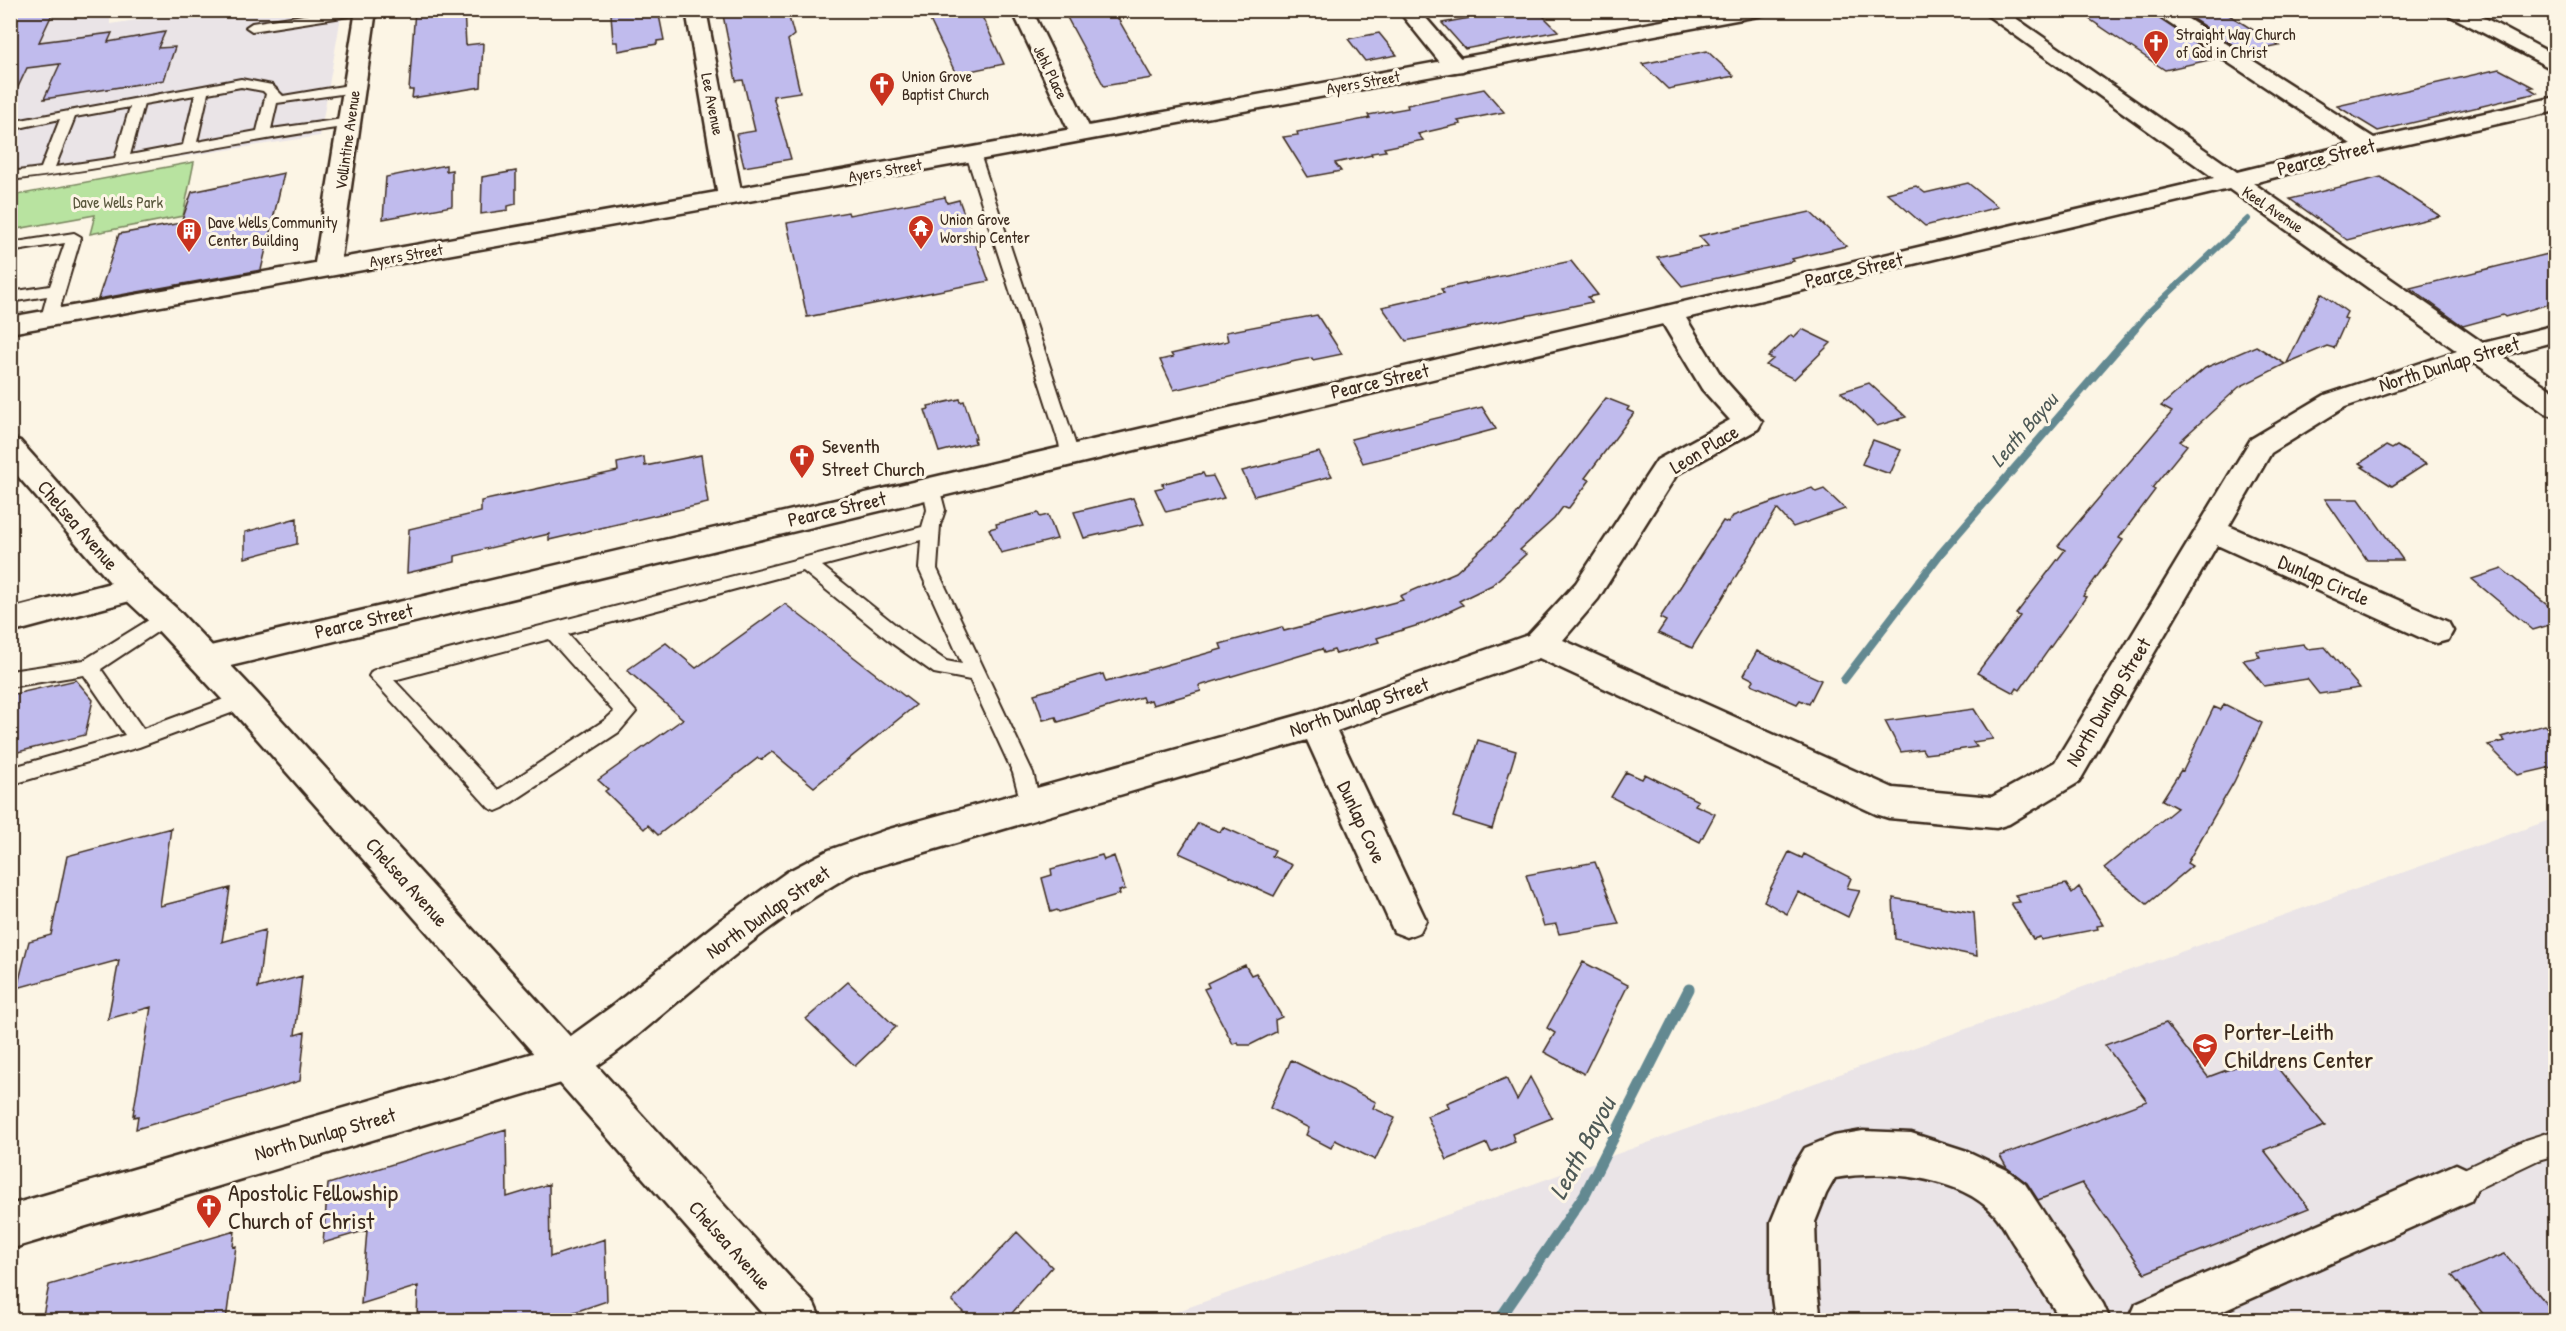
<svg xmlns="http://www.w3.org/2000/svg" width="2566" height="1331" font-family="'Patrick Hand',sans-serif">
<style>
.built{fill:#eae4e7}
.green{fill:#b8e3a0;stroke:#7a865f;stroke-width:1.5}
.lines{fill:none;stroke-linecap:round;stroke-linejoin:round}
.stream-far2{stroke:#638991;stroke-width:6}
.stream-far1{stroke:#638991;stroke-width:8}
.stream{stroke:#638991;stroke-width:11}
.building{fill:#c0bbed;stroke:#3b2a1e;stroke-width:1.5}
.lane-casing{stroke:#3b2a1e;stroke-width:4}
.street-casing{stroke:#3b2a1e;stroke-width:5}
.secondary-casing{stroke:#3b2a1e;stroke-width:5}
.lane{fill:#fcf5e5;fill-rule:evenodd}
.street{fill:#fcf5e5;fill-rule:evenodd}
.secondary{fill:#fcf5e5;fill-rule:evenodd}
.labels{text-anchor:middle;stroke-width:6;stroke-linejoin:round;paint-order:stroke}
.far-poi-label{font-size:16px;fill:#3b2a1e;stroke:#fcf5e5;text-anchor:start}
.far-street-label{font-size:16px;fill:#3b2a1e;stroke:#fcf5e5}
.far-park-label{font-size:16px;fill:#5a583e;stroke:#fcf5e5}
.street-label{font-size:20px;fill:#3b2a1e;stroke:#fcf5e5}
.poi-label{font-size:20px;fill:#3b2a1e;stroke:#fcf5e5;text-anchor:start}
.water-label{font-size:21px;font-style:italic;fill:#4f5a57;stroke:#fcf5e5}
.near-poi-label{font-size:24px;fill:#3b2a1e;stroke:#fcf5e5;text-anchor:start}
.near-water-label{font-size:26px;font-style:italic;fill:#4f5a57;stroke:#fcf5e5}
</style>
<rect width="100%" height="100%" fill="#fcf5e5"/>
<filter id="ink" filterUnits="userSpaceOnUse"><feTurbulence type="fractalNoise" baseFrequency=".0167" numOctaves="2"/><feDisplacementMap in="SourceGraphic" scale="12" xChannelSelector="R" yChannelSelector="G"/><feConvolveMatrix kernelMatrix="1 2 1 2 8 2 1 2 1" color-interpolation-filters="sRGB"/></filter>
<g filter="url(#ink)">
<path class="built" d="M10 11H110V24L196 11H342L320 136 11 182Z
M2555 818V1320H1153Z"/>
<path class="green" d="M194 162 183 216 90 234 95 215 11 230V196Z"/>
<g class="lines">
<path class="stream-far2" d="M2134 330 2151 310 2248 219"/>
<path class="stream-far1" d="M1844 680 1941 553 2135 329"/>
<path class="stream" d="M1499 1320 1585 1194 1689 989"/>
</g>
<path class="building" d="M10 10H54L39 42 112 33 108 42 165 32 158 48 175 47 164 80 44 99 60 64 27 68 10 104Z
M415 10H464L466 45 483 43 481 87 412 98 413 90H409Z
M636 10H658L664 40 657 41V44L618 51 617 42H613L611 14Z
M722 10H787L794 35 788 40 800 92 773 96 791 159 744 167 736 134 755 131 743 80 736 81Z
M925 10H979L1004 64 956 74Z
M1063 10H1113L1152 78 1104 86Z
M1513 10H1537L1558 31 1465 49 1442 23Z
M2076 10H2147L2218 58 2165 70Z
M2179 10H2221L2279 46 2245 53Z
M1379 33 1397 55 1365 61 1348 39Z
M1707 51 1734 76 1668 89 1642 64Z
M2499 69 2533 87 2529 88 2537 93 2378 131 2337 106Z
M1484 89 1504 112 1458 121 1461 124 1418 134 1423 140 1384 148 1386 151 1371 153 1372 155 1335 163 1341 171 1308 177 1283 137 1298 135 1297 132 1370 118 1368 115 1408 108 1407 105Z
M446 165V171L452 170V206L383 219 386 177Z
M516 171V204L508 206V210L481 214 482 177Z
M284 173 261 270 98 299 119 234 181 223 192 192Z
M2381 177 2440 216 2347 240 2290 199Z
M1968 183 1998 207 1925 226 1887 193 1916 186 1925 193Z
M945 197 947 203 959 200 989 281 807 317 787 223 848 212 849 215Z
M1810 212 1846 246 1792 259 1794 261 1682 286 1657 257 1708 246 1699 236Z
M2556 252V302L2505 317 2503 315 2463 326 2410 288Z
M1571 261 1598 295 1588 297 1592 302 1406 341 1382 307 1444 293 1441 289Z
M2321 293 2347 312 2344 318 2347 319 2334 348 2327 346 2287 363Z
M1317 315 1342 354 1313 360 1312 358 1296 361 1174 390 1160 360 1173 357 1171 354 1228 341 1226 332Z
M1802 329 1831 343 1794 379 1766 365 1773 359 1768 357 1791 335 1794 337Z
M2256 346 2285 364 2239 387 2180 441 2187 445 2152 488 2155 490 2119 538 2123 540 2083 596 2086 597 2020 690 2017 688 2014 693 1977 673 2020 616 2016 614 2065 550 2058 546 2172 412 2161 406 2205 368Z
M1869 383 1906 417 1877 426 1841 392Z
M1606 398 1629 407 1627 410 1634 413 1585 478 1590 480 1568 509 1563 507 1554 519 1520 550 1526 554 1492 585 1459 601 1463 605 1422 624 1377 638 1379 642 1336 654 1334 650 1324 653 1322 649 1199 686 1201 691 1153 705 1151 700 1144 702 1142 697 1058 722 1056 717 1043 720 1034 694 1103 674 1106 682 1222 649 1220 644 1282 627 1284 631 1403 600 1400 596 1456 572 1511 522Z
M960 399 961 402 964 401 976 438H974L975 443 939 452 925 410 929 409 928 406Z
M1482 407 1496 429 1417 450 1363 463 1351 439Z
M1873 440 1901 450 1890 474 1862 464Z
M2386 446 2392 449 2397 446 2426 464 2392 486 2362 467 2365 466 2360 463Z
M1319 452 1332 476 1254 496 1242 471Z
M701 455 708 503 549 540V534L455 556V562L407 573 409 529 481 512V501L618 471 617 463 644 457 645 466Z
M1203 473 1205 477 1213 476 1224 498 1166 512 1155 489 1164 487 1162 484Z
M1812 488 1816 492 1824 489 1845 509 1793 527 1777 509 1692 648 1658 633 1666 621 1660 618 1723 521 1728 523 1733 516Z
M1133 498 1144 524 1084 538 1074 512Z
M2325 499H2359L2403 560H2367Z
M1038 513 1040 517 1048 515 1057 539 1001 553 989 529 997 527 996 524Z
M297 518V544L245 558V532Z
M2502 569 2556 612V623L2533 630 2472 579Z
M785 604 916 705 814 787 772 752 761 760 758 758 658 835 648 825 644 829 605 791 608 789 598 780 683 719 627 670 666 643 696 668Z
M2303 644 2308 649 2325 647 2360 688 2319 694 2307 679 2264 686 2243 660 2260 657 2256 651Z
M1757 651 1821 680 1809 704 1800 700 1797 704 1751 684 1754 680 1744 675Z
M76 680 93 700 85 735 10 754V695Z
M2224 704 2262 723 2234 782 2187 863 2192 866 2147 904 2104 868 2177 808 2162 800 2181 770 2183 771 2214 707 2221 710Z
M1974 709 1993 739 1973 742 1977 747 1950 751 1925 754 1922 749 1901 752 1885 721Z
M2545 725 2556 735V766L2518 775 2488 745 2505 741 2501 737Z
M1478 740 1516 751 1492 829 1453 817Z
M1626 772 1642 779 1645 774 1698 801 1695 805 1715 814 1700 842 1611 797Z
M1198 823 1220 832 1223 827 1275 850 1272 856 1292 865 1274 896 1179 853Z
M171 828 160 906 230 888 222 942 265 930 258 988 302 976 295 1035 305 1032 300 1081 136 1129 138 1116 134 1117 135 1114 133 1115 151 1007 108 1019 119 960 17 988 29 941 51 935 67 856Z
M1789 852 1802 858 1804 854 1851 878 1847 888 1860 890 1848 917 1798 892 1787 914 1764 901Z
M1102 855 1104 860 1114 856 1125 889 1119 891 1120 894 1059 912 1057 910 1051 912 1042 878 1052 875 1051 869Z
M1595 862 1619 924 1559 934 1556 924 1544 926 1526 875Z
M2066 884 2072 893 2079 887 2103 925 2097 926 2098 929 2041 940 2040 937 2033 939 2011 903 2020 902 2015 895Z
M1893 898 1974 913 1977 956 1895 939Z
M1583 962 1628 985 1584 1074 1544 1052 1555 1033 1547 1028Z
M1245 965 1251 975 1256 973 1282 1017 1275 1020 1276 1032 1250 1045H1239L1238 1042 1233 1044 1204 989 1209 987 1207 983Z
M848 982 896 1027 855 1066 806 1019Z
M2166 1023 2208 1077 2267 1055 2325 1126 2264 1150 2309 1208 2145 1273 2082 1183 2038 1200 2027 1183 2007 1168 2000 1156 2147 1101 2105 1045Z
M1291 1060 1376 1102 1373 1108 1395 1118 1375 1160 1335 1140 1331 1148 1306 1135 1309 1128 1270 1108Z
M1530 1077 1552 1118 1512 1134 1515 1142 1491 1152 1487 1143 1447 1160 1427 1116 1449 1108 1447 1103 1506 1078 1517 1100Z
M506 1129 507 1197 549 1184 550 1257 605 1239 607 1301 551 1320H417L418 1286 361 1304 367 1230 323 1243 328 1184Z
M235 1231 233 1247 236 1246 226 1320H42L49 1285Z
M1017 1232 1052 1267 1006 1320H971L952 1301Z
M2505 1254 2556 1315V1320H2488L2452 1275Z"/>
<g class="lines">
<defs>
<path id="lane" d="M335 10H368L362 14 252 31 246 27 252 23Z
M241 79 272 85 283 96 355 84 361 88 355 92 277 103 271 129 350 118 357 122 350 126C236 142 125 167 10 180V172L41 168 60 119 10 130V122ZM241 87 263 91 266 94 257 131 197 142 208 93ZM195 95 183 145 130 155 144 104ZM130 107 115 158 55 167 75 117Z
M973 150 980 154 1075 443 1077 455 1074 459H1062L1059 443 966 154Z
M74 233 81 237 57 318 54 321H44L41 318 47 296 10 302V292L50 286 65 243 10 252V243Z
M932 481 938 483 945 510 940 525 937 569 1033 773 1041 805 1037 811 1030 814 1023 811 1013 773 970 680 934 673 893 644 803 571 568 634 636 712 619 732 503 808 496 811 489 808 369 676 372 671 379 668 922 527 927 510 923 487 926 483ZM921 540 919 569 962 664 946 661 907 634 822 566ZM549 639 614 712 605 720 498 790 394 680Z
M165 610 172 612 174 617 172 622 101 669 143 729 243 692 250 694 253 700 250 706 139 747 10 785V768L125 735 84 675 10 687V671L84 660Z
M2556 1130V1155L2538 1160 2456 1199 2447 1195 2443 1186 2447 1177 2525 1140Z"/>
<path id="street" d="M686 10H706L742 197 738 202 730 204 722 202 718 197Z
M1012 10H1032L1092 133 1089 138 1081 140 1073 138 1070 133Z
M1398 10H1419L1463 61 1466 66 1463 71 1455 72 1447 71Z
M1980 10H2004L2237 172 2351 144 2149 10H2174L2374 138 2556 97V111L2372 152 2253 183 2483 343 2556 325V341L2501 356 2556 393V416L2546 414 2475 363 2345 407 2271 453 2229 526 2448 622 2453 631 2448 640 2437 643 2426 640 2217 545 2079 782 2009 824 1996 828 1889 818 1876 814 1539 658 1337 731 1426 920 1420 932 1407 937 1394 932 1307 740 854 873C789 909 733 956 676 1003 644 1029 606 1066 568 1081L10 1249V1205L557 1046 611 1007 719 921 787 872 829 850 886 830 1314 711 1528 635 1576 583 1657 460 1730 420 1702 389 1663 324 205 672 193 668 189 659 193 650 2214 178ZM2229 189 2457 351 2325 395 2251 439 2055 762 1992 797 1893 788 1563 640 1598 599 1677 474 1758 429 1762 422 1722 377 1686 318Z
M2444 10H2470L2556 56V71L2447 14Z
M134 577 145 581 150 589 145 597 10 633V609Z
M1863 1131 1911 1133 1967 1151 2007 1170 2025 1184 2103 1304 2110 1320H2061C2046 1296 2030 1271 2015 1246 2008 1236 2003 1224 1995 1215 1961 1175 1882 1170 1835 1178L1826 1194 1815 1222 1817 1290 1821 1320H1775L1771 1290V1222L1794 1166 1805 1148 1834 1136Z
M2456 1164 2471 1171 2478 1186 2471 1201 2203 1320H2129L2136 1304Z"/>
<path id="secondary" d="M356 10H376L341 258 973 147 1722 10H1768L1765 14 1758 16 973 161 10 333V317L315 263Z
M10 438 20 441 145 581 176 608 255 691 814 1304 821 1320H768L231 709 154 626 123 597 10 467Z"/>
</defs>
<use href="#lane" class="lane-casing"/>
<use href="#street" class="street-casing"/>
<use href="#secondary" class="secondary-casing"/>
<use href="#lane" class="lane"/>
<use href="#street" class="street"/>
<use href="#secondary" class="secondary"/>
</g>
</g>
<defs>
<symbol id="church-pin" viewBox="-11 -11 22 30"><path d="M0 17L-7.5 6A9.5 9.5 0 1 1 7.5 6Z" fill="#c8321e" stroke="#fcf5e5"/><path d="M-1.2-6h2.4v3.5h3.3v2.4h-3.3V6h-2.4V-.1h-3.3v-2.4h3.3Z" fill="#fff"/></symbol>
<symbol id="temple-pin" viewBox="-11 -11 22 30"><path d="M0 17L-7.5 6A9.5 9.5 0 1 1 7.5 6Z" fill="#c8321e" stroke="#fcf5e5"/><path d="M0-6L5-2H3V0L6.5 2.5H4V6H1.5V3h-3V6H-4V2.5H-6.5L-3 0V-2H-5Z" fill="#fff"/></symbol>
<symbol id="building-pin" viewBox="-11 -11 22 30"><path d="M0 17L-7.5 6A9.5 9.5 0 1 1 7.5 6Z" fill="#c8321e" stroke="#fcf5e5"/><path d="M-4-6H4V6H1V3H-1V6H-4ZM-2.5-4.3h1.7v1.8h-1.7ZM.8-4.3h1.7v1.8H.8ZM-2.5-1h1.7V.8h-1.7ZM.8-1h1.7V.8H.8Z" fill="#fff"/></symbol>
<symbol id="school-pin" viewBox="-11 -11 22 30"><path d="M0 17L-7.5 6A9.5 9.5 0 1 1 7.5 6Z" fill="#c8321e" stroke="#fcf5e5"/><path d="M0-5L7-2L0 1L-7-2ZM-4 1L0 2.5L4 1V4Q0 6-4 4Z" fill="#fff"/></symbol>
</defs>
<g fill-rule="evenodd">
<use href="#church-pin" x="2141" y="28" width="30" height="40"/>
<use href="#church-pin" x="867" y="70" width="30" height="40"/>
<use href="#temple-pin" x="906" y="213" width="30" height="40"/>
<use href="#building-pin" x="174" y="216" width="30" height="40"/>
<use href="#church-pin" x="787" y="442" width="30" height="40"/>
<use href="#school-pin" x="2190" y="1031" width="30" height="40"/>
<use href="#church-pin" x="194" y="1192" width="30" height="40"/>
</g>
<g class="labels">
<g class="far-poi-label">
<text x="2176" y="40">Straight Way Church<tspan x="2176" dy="18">of God in Christ</tspan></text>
<text x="902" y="82">Union Grove<tspan x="902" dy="18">Baptist Church</tspan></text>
<text x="940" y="225">Union Grove<tspan x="940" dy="18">Worship Center</tspan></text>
<text x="208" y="228">Dave Wells Community<tspan x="208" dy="18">Center Building</tspan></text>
</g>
<g class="far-street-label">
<text transform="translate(1051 72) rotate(64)" y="6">Jehl Place</text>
<text transform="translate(1363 82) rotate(-10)" y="6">Ayers Street</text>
<text transform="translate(713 104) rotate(79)" y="6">Lee Avenue</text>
<text transform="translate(347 140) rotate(-82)" y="6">Vollintine Avenue</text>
<text transform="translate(885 170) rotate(-10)" y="6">Ayers Street</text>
<text transform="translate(2273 209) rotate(34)" y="6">Keel Avenue</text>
<text transform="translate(406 255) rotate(-10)" y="6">Ayers Street</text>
</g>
<g class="far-park-label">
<text x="118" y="208">Dave Wells Park</text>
</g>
<g class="street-label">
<text transform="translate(2326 157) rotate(-14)" y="7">Pearce Street</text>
<text transform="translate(1854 270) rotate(-13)" y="7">Pearce Street</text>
<text transform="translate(2449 364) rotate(-17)" y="7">North Dunlap Street</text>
<text transform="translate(1380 381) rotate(-13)" y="7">Pearce Street</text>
<text transform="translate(1704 449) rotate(-31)" y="7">Leon Place</text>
<text transform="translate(837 509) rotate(-13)" y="7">Pearce Street</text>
<text transform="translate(78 525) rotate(49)" y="7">Chelsea Avenue</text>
<text transform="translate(2324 580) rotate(24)" y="7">Dunlap Circle</text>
<text transform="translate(364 621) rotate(-13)" y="7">Pearce Street</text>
<text transform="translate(2108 702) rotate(-59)" y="7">North Dunlap Street</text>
<text transform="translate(1359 707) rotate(-19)" y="7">North Dunlap Street</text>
<text transform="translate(1362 822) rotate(65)" y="7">Dunlap Cove</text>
<text transform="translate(407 882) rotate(48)" y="7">Chelsea Avenue</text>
<text transform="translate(768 912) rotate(-35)" y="7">North Dunlap Street</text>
<text transform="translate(325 1134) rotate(-16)" y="7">North Dunlap Street</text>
<text transform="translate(730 1245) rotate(48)" y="7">Chelsea Avenue</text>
</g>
<g class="poi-label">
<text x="822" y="453">Seventh<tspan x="822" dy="23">Street Church</tspan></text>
</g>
<g class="water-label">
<text transform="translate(2024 430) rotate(-49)" y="7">Leath Bayou</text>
</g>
<g class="near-poi-label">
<text x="2224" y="1040">Porter-Leith<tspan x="2224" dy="28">Childrens Center</tspan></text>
<text x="228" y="1201">Apostolic Fellowship<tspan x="228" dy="28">Church of Christ</tspan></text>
</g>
<g class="near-water-label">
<text transform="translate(1582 1148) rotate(-62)" y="9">Leath Bayou</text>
</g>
</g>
<rect width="2566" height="1331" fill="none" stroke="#fcf5e5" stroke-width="36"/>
<rect x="18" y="18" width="2530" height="1295" fill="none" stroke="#3b2a1e" stroke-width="2" filter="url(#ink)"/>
</svg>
